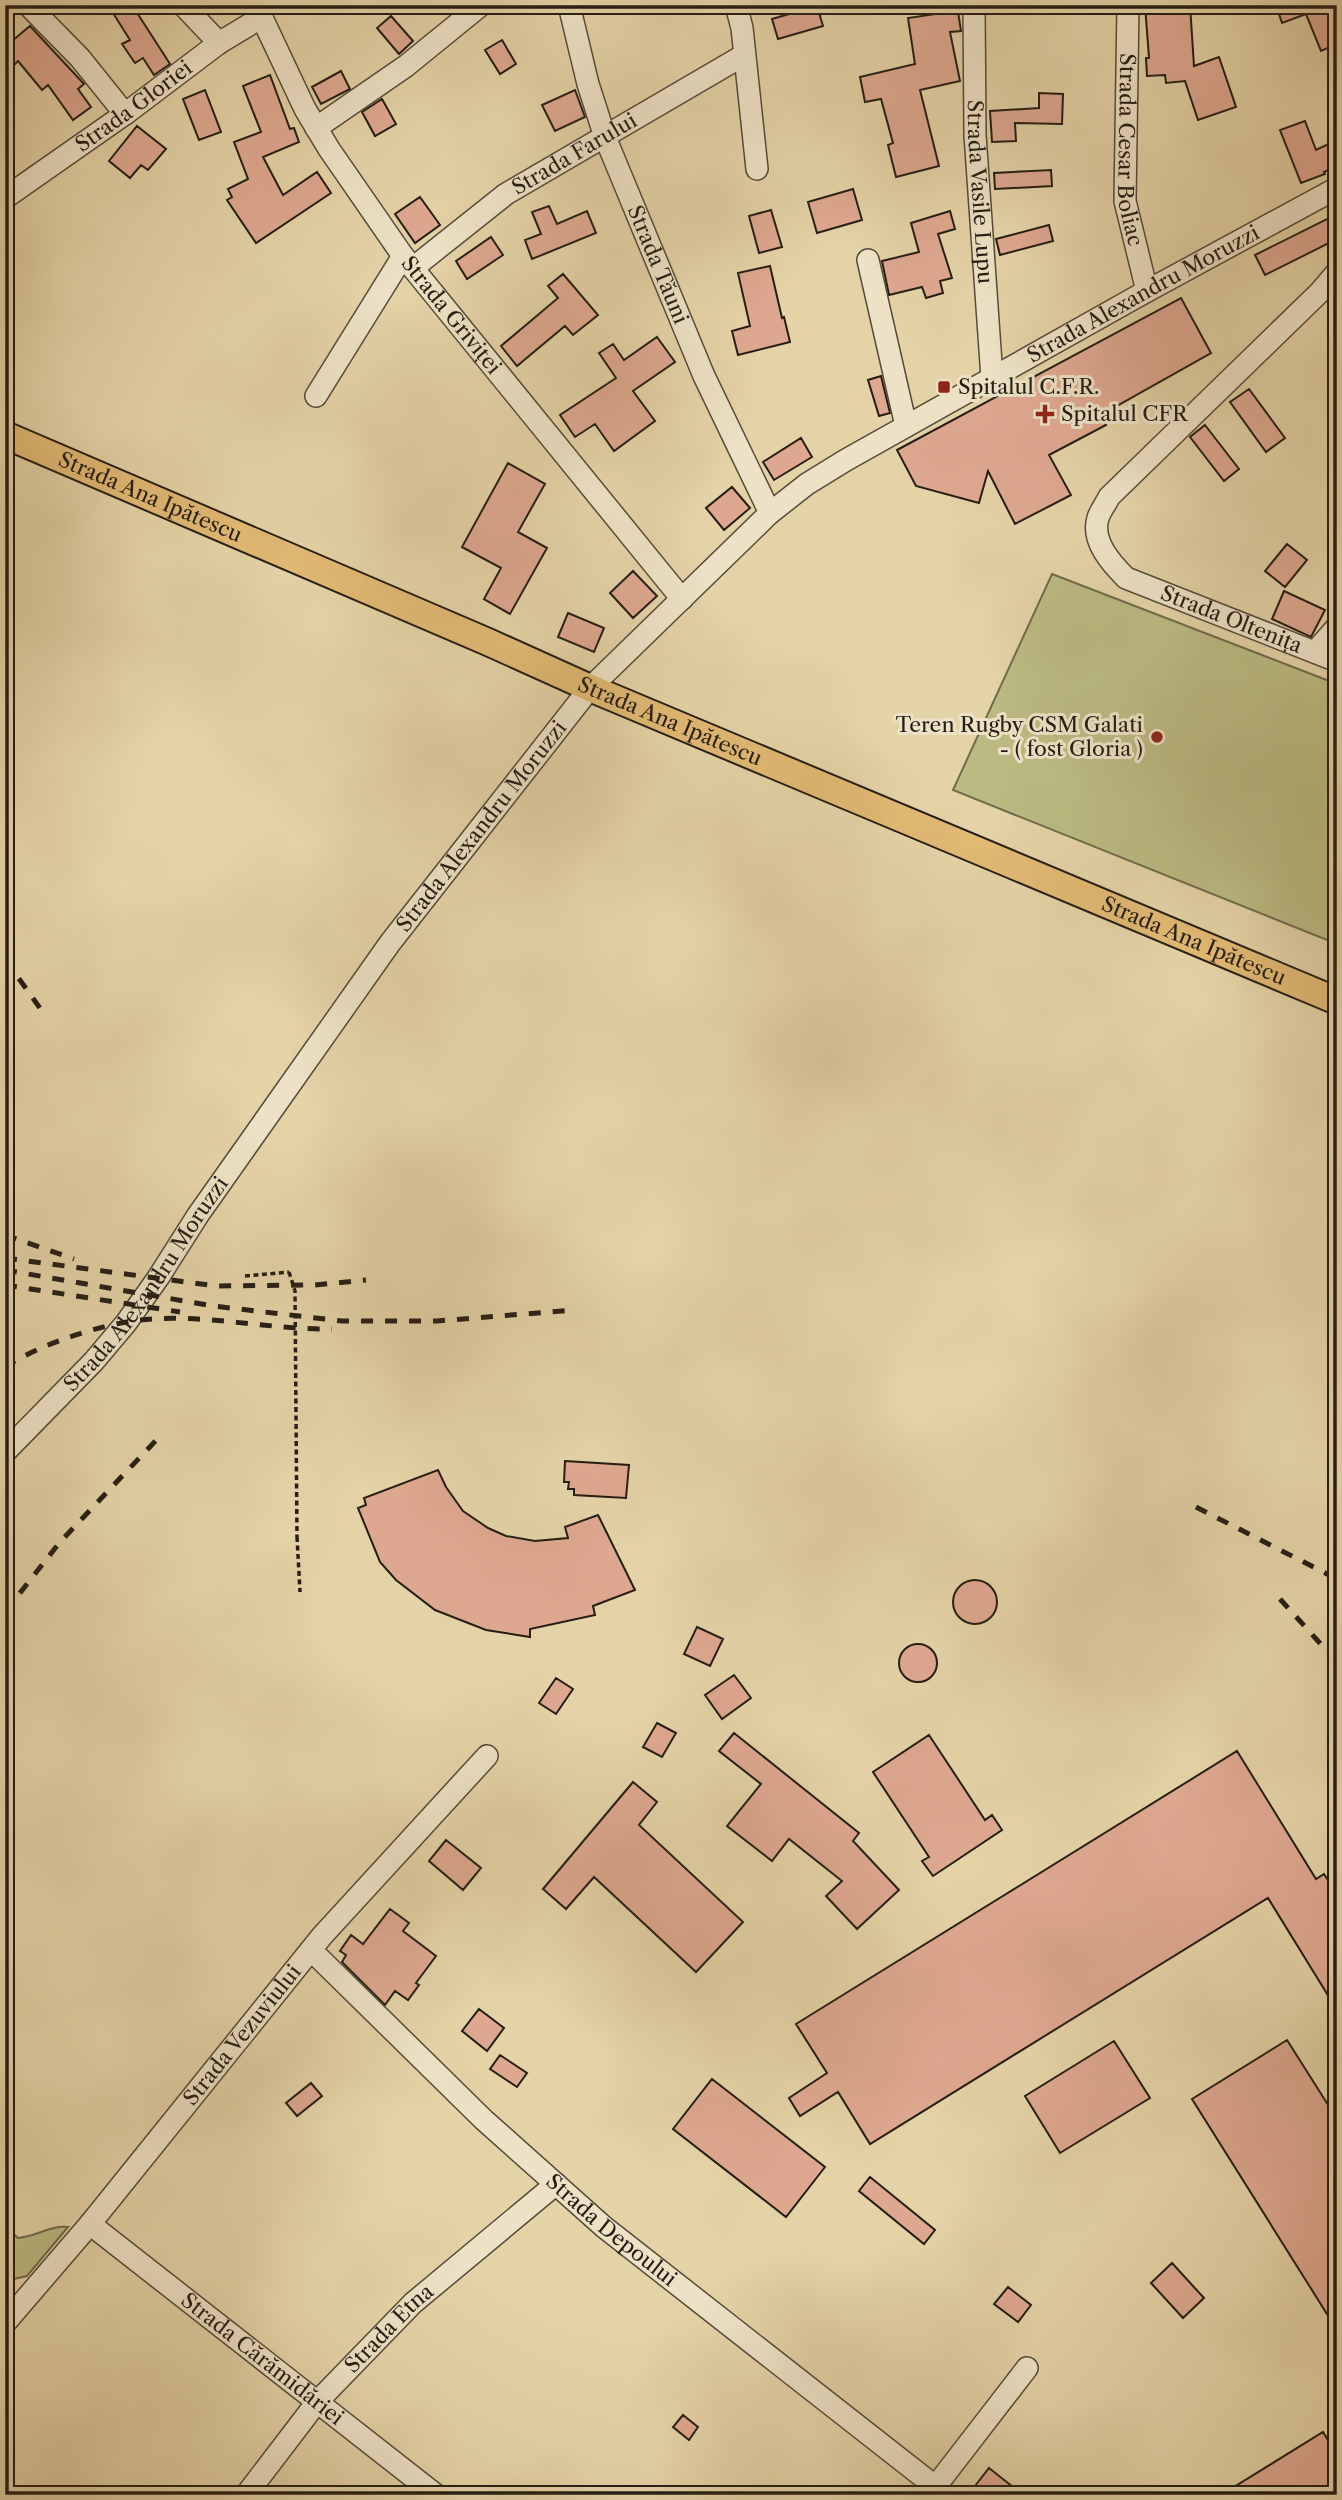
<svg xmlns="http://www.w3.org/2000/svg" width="1342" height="2500" font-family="'Libre Caslon Text',serif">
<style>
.green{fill:#bbba82;stroke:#706c4b;stroke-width:2}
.building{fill:#dea890;stroke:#251e14;stroke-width:2}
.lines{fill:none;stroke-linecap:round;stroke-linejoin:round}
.minor-casing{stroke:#554b39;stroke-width:24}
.major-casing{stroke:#251e14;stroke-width:30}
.path{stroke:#251e14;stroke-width:3.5;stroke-dasharray:5 3.5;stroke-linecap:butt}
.minor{stroke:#ede2c6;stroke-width:21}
.major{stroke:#e2ba74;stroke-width:26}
.rail{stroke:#251e14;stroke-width:5;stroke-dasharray:12 12;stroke-linecap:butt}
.path-bridge{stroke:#251e14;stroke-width:3.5;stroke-dasharray:5 3.5;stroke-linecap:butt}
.poi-dot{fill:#8f2418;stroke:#ede2c6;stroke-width:2.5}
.labels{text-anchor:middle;stroke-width:6;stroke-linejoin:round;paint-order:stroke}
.street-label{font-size:21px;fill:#251e14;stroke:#ede2c6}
.poi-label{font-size:21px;fill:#251e14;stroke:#ede2c6;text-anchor:start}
</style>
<rect width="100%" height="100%" fill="#e4d3a7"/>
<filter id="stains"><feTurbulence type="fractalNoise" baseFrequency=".00286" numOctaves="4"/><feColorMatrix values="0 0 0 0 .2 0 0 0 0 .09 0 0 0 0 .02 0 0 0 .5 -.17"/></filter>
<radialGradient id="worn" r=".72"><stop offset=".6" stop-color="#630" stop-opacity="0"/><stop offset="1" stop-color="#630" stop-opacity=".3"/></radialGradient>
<path class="green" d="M1052 574 1337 684V944L953 790Z
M5 2226 18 2238C36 2237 50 2225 68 2227L27 2276 5 2281Z"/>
<path class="building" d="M108 5H132L170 64 154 75 143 58 135 63 122 44 130 40Z
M935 5H957L961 31 950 32 960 81 920 90 939 166 896 177 888 145 893 143 881 99 865 102 860 77 915 64 908 18 936 14Z
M1145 5H1190L1194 66 1219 57 1236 107 1198 120 1185 81 1166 83 1165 75 1147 76 1146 58H1149Z
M1276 5H1337V44L1321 51 1306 14 1282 23Z
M817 6 823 26 778 39 772 19Z
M391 16 413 41 399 54 377 28Z
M30 26 84 84 78 89 91 107 73 120 48 85 42 90 18 61 5 74V47Z
M502 40 516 64 500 74 485 50Z
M341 71 350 89 321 104 312 87Z
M270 75 290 129 294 128 299 142 263 157 283 195 317 172 331 193 256 243 227 200 232 197 228 189 248 179 234 142 261 132 243 86Z
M205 90 221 132 199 140 183 99Z
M575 90 585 117 555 131 542 105Z
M1039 93 1063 94 1062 124 1015 123 1016 141 992 142 990 111 1039 108Z
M382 99 396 124 375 136 362 112Z
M1305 121 1316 150 1337 140V166L1324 172 1325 174 1301 183 1280 130Z
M137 126 166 149 148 170 141 165 130 178 109 161Z
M1051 170 1052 186 995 189 994 173Z
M853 189 862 220 817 233 808 202Z
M420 197 440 225 415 243 395 214Z
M549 206 557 224 587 211 596 233 532 259 525 240 541 234 532 212Z
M771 210 782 247 759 253 749 216Z
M950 211 955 229 938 234 952 278 940 281 943 293 926 298 922 287 889 295 882 261 919 252 911 223Z
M1337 214V239L1265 275 1255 255Z
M1049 225 1053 241 1000 255 996 239Z
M491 237 503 255 467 279 456 261Z
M770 266 782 318 784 317 790 342 738 355 732 331 750 326 738 273Z
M563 274 598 315 573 335 565 326 517 366 501 346 558 298 548 286Z
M1181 298 1211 353 1101 415 1106 425 1049 455 1071 495 1015 524 988 471 979 503 916 486 897 450Z
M657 337 675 362 633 391 655 421 614 451 595 424 575 437 560 415 616 378 599 353 613 344 624 360Z
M881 376 890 413 879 416 868 380Z
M1249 389 1285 438 1266 452 1230 402Z
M1205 425 1239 469 1224 481 1190 437Z
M801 438 812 457 774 480 763 462Z
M508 463 545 484 518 532 547 548 510 614 484 599 501 568 462 547Z
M732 487 750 508 724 530 706 508Z
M1287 544 1307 560 1285 587 1265 571Z
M633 571 657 596 633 618 610 593Z
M1284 591 1325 610 1311 637 1272 619Z
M568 613 604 628 594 652 558 637Z
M565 1461 629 1465 626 1498 574 1495V1489H568L569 1482H564Z
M438 1470 446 1487 463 1511 488 1528 506 1536 535 1541 568 1538 565 1527 598 1515 635 1590 593 1606 595 1615 530 1629V1637L486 1630 435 1610 396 1580 380 1562 358 1508 366 1505 364 1498Z
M953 1602a22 22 0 1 1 44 0a22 22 0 1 1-44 0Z
M697 1627 723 1639 710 1666 684 1654Z
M899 1663a19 19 0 1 1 38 0a19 19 0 1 1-38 0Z
M734 1675 751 1698 722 1719 705 1695Z
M556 1678 573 1689 556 1714 539 1703Z
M657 1723 676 1733 662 1757 643 1747Z
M734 1733 859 1833 853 1841 899 1890 857 1929 826 1896 842 1881 789 1839 772 1861 727 1826 761 1784 719 1751Z
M929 1735 985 1820 992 1815 1002 1830 933 1876 922 1861 929 1857 873 1772Z
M1237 1751 1316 1879 1324 1874 1337 1894V2010L1268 1898 870 2144 838 2092 800 2116 789 2098 827 2073 796 2024Z
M633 1782 657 1802 639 1825 743 1922 696 1972 594 1877 566 1909 543 1889Z
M446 1840 481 1868 463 1890 429 1861Z
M390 1909 409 1923 403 1931 436 1956 416 1983 419 1985 408 2000 395 1991 385 2005 342 1962 346 1955 340 1951 351 1935 363 1944Z
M479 2009 504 2028 487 2051 462 2031Z
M1287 2040 1337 2119V2330L1192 2099Z
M1114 2041 1150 2098 1060 2153 1025 2096Z
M500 2055 527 2073 517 2087 490 2069Z
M712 2079 825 2167 786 2217 673 2129Z
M311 2083 322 2096 297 2116 286 2103Z
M870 2177 935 2230 924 2244 859 2191Z
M1172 2263 1204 2298 1183 2318 1151 2283Z
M1008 2287 1031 2305 1018 2322 994 2304Z
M683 2415 698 2427 689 2440 673 2427Z
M1323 2432 1337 2455V2495H1221Z
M989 2468 1023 2495H986L975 2486Z"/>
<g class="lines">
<defs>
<g id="minor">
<path d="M28 5 80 58 125 114"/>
<path d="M183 5 219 43"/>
<path id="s1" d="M256 5 305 109 329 149 403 256 682 599"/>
<path id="s2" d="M569 5 588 84 605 137 704 376 770 513"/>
<path d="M736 5 742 28 757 169"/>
<path id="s3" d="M974 5 975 135 992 378"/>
<path id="s4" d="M1128 5 1125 201 1147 291"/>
<path d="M316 128 406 66 481 5"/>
<path id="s5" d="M5 198 125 114 219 43 262 17"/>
<path d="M868 260 906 426"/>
<path id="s6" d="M413 268 506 194 744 55"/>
<path id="s7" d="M1337 272 1320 292 1109 497C1106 504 1100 511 1098 518 1091 541 1111 563 1126 578L1337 661"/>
<path d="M316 396 403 256"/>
<path d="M1315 652 1337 627"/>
<path id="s8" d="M5 1452 94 1361 126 1323 158 1278 198 1215 390 943 590 688 770 513 807 484 846 460 1147 291 1337 188"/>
<path id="s9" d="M311 1950 484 2120 604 2227 946 2495"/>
<path id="s10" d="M90 2224 436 2495"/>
<path id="s11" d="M5 2323 90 2224 322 1936 487 1756"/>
<path id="s12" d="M246 2495 317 2402 413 2303 556 2184"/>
<path d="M929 2495 1027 2368"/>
</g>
<g id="major">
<path id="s13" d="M5 435 488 642 590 688 1337 1001"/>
</g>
</defs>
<use href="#minor" class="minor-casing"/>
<use href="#major" class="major-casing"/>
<path class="path" d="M245 1276 289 1272
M297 1537 300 1592"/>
<use href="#minor" class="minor"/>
<use href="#major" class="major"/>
<path class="rail" d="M5 959 42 1011
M5 1235 74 1259
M5 1258 216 1286 315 1285 366 1280
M5 1270 213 1306 342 1321H437L574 1310
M5 1285 180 1312
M5 1367C41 1344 98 1325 140 1320 202 1313 270 1330 332 1329
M1196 1507 1337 1579
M1280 1599 1337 1662
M5 1612 60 1542 161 1435"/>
<path class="path-bridge" d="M289 1272 295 1291 297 1537"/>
</g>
<g class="poi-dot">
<rect x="937" y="380" width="14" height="14" rx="3.5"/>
<path d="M1041.5 403.5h7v7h7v7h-7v7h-7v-7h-7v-7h7z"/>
<circle cx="1157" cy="737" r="7"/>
</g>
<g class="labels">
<g class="street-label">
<text dy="7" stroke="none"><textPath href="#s5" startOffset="158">Strada Gloriei</textPath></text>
<text dy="7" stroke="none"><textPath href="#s4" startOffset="145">Strada Cesar Boliac</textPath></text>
<text dy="7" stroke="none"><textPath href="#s6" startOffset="198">Strada Farului</textPath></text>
<text dy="7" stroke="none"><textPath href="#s3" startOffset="187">Strada Vasile Lupu</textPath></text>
<text dy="7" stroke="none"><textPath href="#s2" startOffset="275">Strada Tăuni</textPath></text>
<text dy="7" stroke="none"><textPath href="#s8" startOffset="1648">Strada Alexandru Moruzzi</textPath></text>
<text dy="7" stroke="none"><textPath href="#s1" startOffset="368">Strada Griviței</textPath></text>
<text dy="7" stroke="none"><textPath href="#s13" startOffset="158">Strada Ana Ipătescu</textPath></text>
<text dy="7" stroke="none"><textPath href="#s7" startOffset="527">Strada Oltenița</textPath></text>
<text dy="7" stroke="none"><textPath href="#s13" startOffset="724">Strada Ana Ipătescu</textPath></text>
<text dy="7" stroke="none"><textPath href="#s8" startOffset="788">Strada Alexandru Moruzzi</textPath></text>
<text dy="7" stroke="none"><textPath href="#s13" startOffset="1292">Strada Ana Ipătescu</textPath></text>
<text dy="7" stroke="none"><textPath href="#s8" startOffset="220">Strada Alexandru Moruzzi</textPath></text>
<text dy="7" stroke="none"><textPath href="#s11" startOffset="373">Strada Vezuviului</textPath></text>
<text dy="7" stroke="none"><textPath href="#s9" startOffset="411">Strada Depoului</textPath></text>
<text dy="7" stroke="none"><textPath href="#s12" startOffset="220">Strada Etna</textPath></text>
<text dy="7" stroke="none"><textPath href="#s10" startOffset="219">Strada Cărămidăriei</textPath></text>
</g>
<g class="poi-label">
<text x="958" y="394">Spitalul C.F.R.</text>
<text x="1061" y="421">Spitalul CFR</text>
<text x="1143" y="732" text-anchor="end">Teren Rugby CSM Galati<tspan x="1143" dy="24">- ( fost Gloria )</tspan></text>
</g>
</g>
<rect width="1342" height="2500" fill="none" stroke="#e4d3a7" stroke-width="28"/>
<rect x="7" y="7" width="1328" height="2486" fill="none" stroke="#251e14" stroke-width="3.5"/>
<rect x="14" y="14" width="1314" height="2472" fill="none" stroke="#251e14" stroke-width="2"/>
<rect width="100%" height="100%" filter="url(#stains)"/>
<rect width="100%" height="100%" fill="url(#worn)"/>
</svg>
